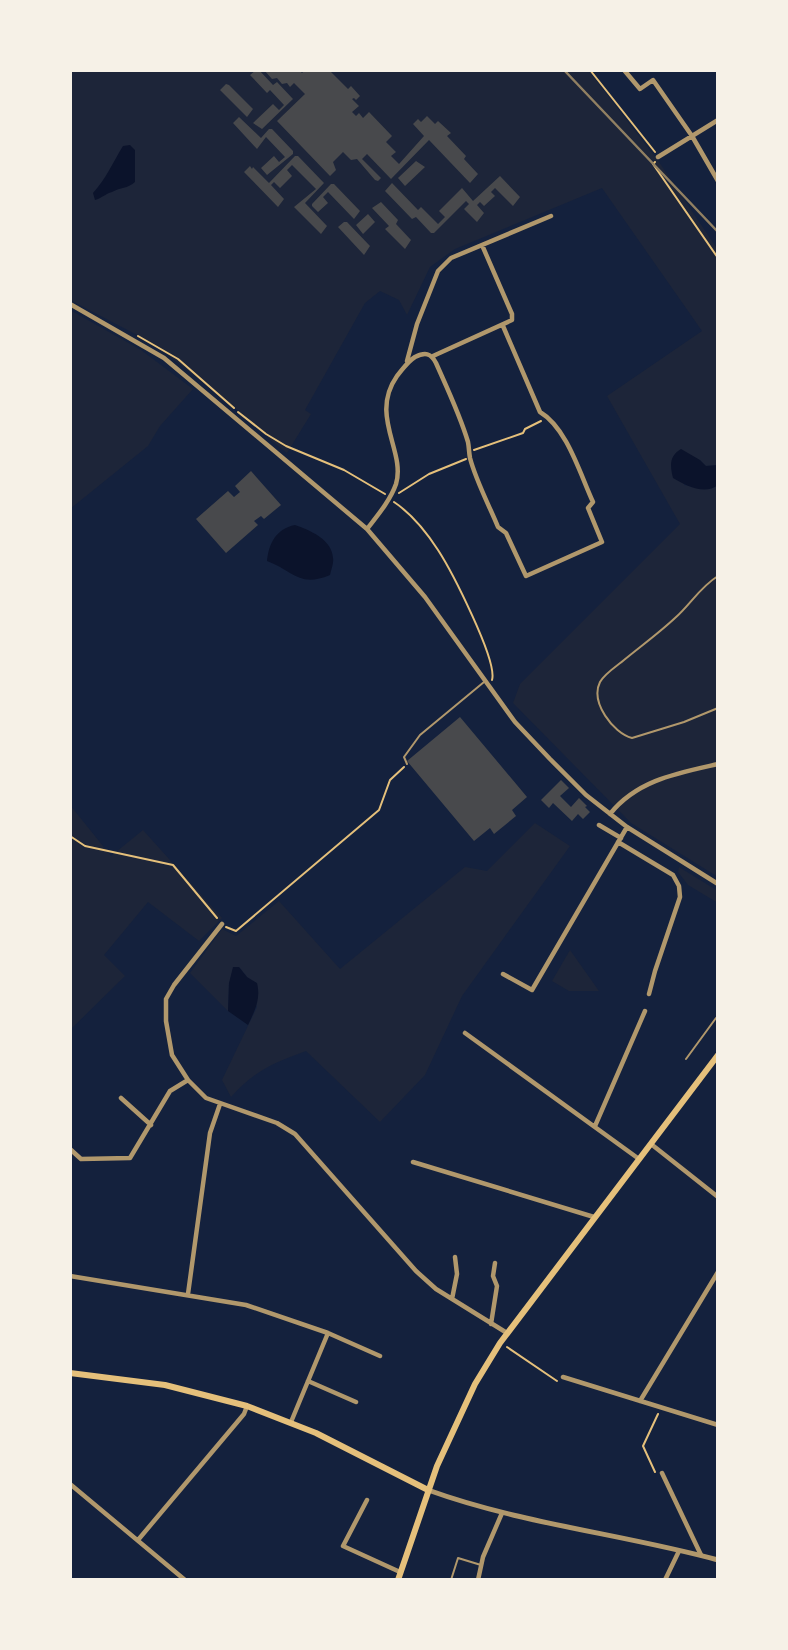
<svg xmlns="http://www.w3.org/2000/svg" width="788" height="1650" font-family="Barlow,sans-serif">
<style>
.green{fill:#1d2539}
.water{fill:#0b132b}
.building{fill:#48494c}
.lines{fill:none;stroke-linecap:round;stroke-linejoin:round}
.path{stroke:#e5c07b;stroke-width:2}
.service{stroke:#b1986c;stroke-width:2}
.minor{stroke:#b1986c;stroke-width:4.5}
.tertiary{stroke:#b1986c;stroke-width:5}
.secondary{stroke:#e5c07b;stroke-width:6}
.rail{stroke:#918062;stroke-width:2.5}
</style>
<rect width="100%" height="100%" fill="#14213d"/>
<path class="green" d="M70 70H588L659 162 718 250V465L706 466 700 460 684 485C697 487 707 493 718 485V877L631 823 513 703 520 684 680 524 607 396 702 331 602 188 455 249 430 267 407 315 399 300 380 291 365 303 305 410 311 414 287 453 268 438 266 433 168 355 139 336 70 300Z
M70 310 141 350 193 389 160 426 148 446 70 509Z
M70 805 111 856 143 830 222 918 199 941 148 902 104 955 125 976 70 1030Z
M535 823 570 846 462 996 425 1075 380 1122 306 1051C273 1063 254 1071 231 1097L222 1080 257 1007 247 977 239 967 229 983 228 1011 190 973 222 929 236 936 279 901 340 969 465 867 487 871Z
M679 867 718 891V903L688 885 678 872Z
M570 950 599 991H569L552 981Z"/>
<path class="water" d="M130 145 135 150V182C127 189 121 187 112 192 105 194 102 198 95 200L93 193C106 179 113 162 123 146Z
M681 449 700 460 706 466 718 465V485C705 495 686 486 673 478 670 466 669 456 681 449Z
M295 525C309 530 332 539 333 558 334 563 331 570 330 575 299 588 294 571 267 561 269 543 276 529 295 525Z
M233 967H239L247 977 257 983C261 999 255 1010 248 1025L228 1011 229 983Z"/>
<path class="building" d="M256 70H259L273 85 277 82 293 99 262 129 253 123 273 104 279 110 284 105 270 90 267 93 250 75Z
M264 70H299L302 73 305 70H329L348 89 351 86 360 96 356 100 354 98 352 99 359 106 352 112 356 116 359 113 363 118 369 112 392 136 386 142 396 152 391 156 399 164 424 136 413 124 418 119 421 122 427 116 435 124 438 121 451 133 447 136 466 156 464 159 478 174 470 183 429 140 391 179 367 154 362 159 381 178 378 181 375 180 357 159 351 160 343 152 333 162 336 170 330 176 277 121 305 94 294 83 290 87 287 83 282 84 277 78 272 79Z
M226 84 229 85 253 109 247 117 220 90Z
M239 117 261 138 269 129H272L293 151V154L267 175 261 168 274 156 279 162 285 157 266 137 257 149 233 123Z
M295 156H298L324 183 305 203 327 226 321 234 294 207 316 189 292 165 287 170 292 176 280 188 274 182 271 185 284 199 278 207 244 172 250 166 252 169 253 167 269 183Z
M416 161 425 167 405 186 398 178Z
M500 176 520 197 513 206 495 188 491 192 495 196 484 206 480 202 477 205 484 213 477 222 464 209 469 204 466 201 434 233H431L416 217 412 219 385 191 392 183 418 210 421 207 438 224 445 217 439 211 462 188 473 201Z
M331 184H334L360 211 354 219 328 192 323 197 328 203 318 212 312 206V204Z
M381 202 398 220 396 224 411 240 405 249 385 229 389 226 372 208Z
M368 214 375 222 363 234 356 225Z
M344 222H347L370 246 364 255 338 227Z
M251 471 281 505 264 519 261 516 254 521 258 525 226 553 196 519 228 491 234 497 240 492 235 486Z
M460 717 527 797 512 810 516 816 494 834 490 828 474 841 407 761Z
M561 780 569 788 560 796 571 807 579 798 587 806 585 807 590 812 583 819 578 814 572 821 553 803 549 808 541 800Z"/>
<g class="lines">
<path class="path" d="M590 70 655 152
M655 162 653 164 718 258
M138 336 178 359 234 408
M238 412 266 434 286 446 344 470 385 494
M474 450 523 433 525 429 541 421
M399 493 429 474 466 459
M394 502C412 514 427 533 438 550 451 570 498 661 492 680
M70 836 85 846 173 865 217 918
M226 927 236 931 379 810 390 780 404 767
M507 1347 557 1381
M655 1472 643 1446 658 1414"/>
<path class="service" d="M718 576C700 587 690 605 675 618 659 633 641 646 624 660 617 666 605 673 600 682 590 702 613 733 632 738L684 722 718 708
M407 764 404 757 420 735 484 682
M686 1059 716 1018
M451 1580 458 1558 481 1565"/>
<path class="minor" d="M624 70 640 89 653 80 692 136 718 181
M658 157 718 120
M70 304 164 358 367 529 425 597 515 722 550 759 586 795 627 827 718 884
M433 356 512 320V314L482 245
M407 361 417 324 438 271 451 258 551 216
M367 529C377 516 390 501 396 484 406 451 369 416 397 376 403 369 407 362 415 357 425 352 431 353 436 363 447 388 460 415 468 442 469 447 469 453 470 458 476 481 489 505 498 527L506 533 526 576 602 542 588 508 593 502C580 474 567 428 540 412L503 326
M610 814C637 780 678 773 718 764
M599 825 621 838
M618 842 673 875 679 886 680 897 655 971 649 994
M222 924 174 985 166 999V1021L172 1055 188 1080 206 1098 277 1123 295 1134 416 1271 436 1289 507 1333
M503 974 532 990 627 827
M465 1033 639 1159
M121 1098 151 1125
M595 1126 645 1011
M651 1144 718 1197
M70 1149 81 1159 130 1158 170 1091 188 1080
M413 1162 594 1217
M70 1276 246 1305 328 1333 380 1356
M188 1294 210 1133 220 1104
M452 1299 457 1274 455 1257
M491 1324 497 1286 493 1276 495 1263
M563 1377 718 1425
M308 1381 356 1402
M640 1401 718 1272
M291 1422 328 1333
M662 1473 701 1555
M70 1484 185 1580
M367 1500 343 1546 400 1572
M138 1540 244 1414 247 1406
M478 1580 483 1557 502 1513
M665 1580 679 1551"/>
<path class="tertiary" d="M428 1490C522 1524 622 1534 718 1560"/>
<path class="secondary" d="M70 1373 165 1385 247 1406 316 1433 428 1490
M398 1580 437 1466 475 1384 500 1343 718 1055"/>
<path class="rail" d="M564 70 718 232"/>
</g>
<rect width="788" height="1650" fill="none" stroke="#f6f1e7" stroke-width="144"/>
</svg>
